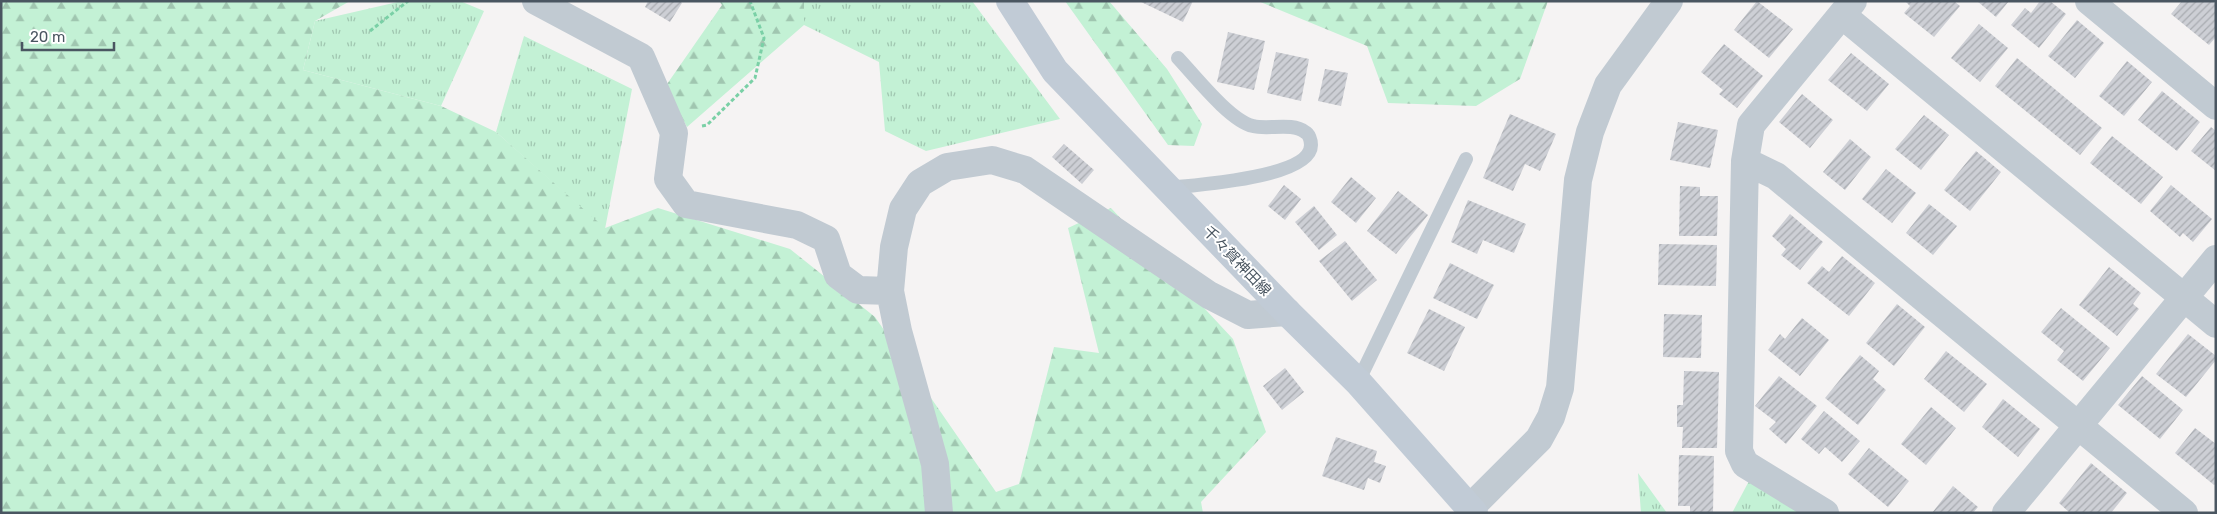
<svg xmlns="http://www.w3.org/2000/svg" width="2217" height="514" font-family="Rubik,'Noto Sans JP',sans-serif">
<style>
.grass{fill:url(#grass-tufts)}
.forest{fill:url(#forest-firs)}
.building{fill:url(#building-hatch)}
.lines{fill:none;stroke-linecap:round;stroke-linejoin:round}
.path{stroke:#7ad0a6;stroke-width:3;stroke-dasharray:4 2.5;stroke-linecap:butt}
.service{stroke:#c1cad2;stroke-width:14}
.minor{stroke:#c1cad2;stroke-width:28}
.tertiary{stroke:#c1cad2;stroke-width:28}
.secondary{stroke:#c1cbd6;stroke-width:28}
.labels{text-anchor:middle;stroke-width:4;stroke-linejoin:round;paint-order:stroke}
.street-label{font-size:15px;fill:#4a5661;stroke:#fff}
</style>
<defs>
<pattern id="grass-tufts" width="24" height="20" patternUnits="userSpaceOnUse" patternTransform="scale(1.25)"><rect width="24" height="20" fill="#c3f1d5"/><path d="M3 7l-1-3M5 7V3M7 7l1-3M15 17l-1-3M17 17v-4M19 17l1-3" fill="none" stroke="#a0c6b0"/></pattern>
<pattern id="forest-firs" width="22" height="20" patternUnits="userSpaceOnUse" patternTransform="scale(1.25)"><rect width="22" height="20" fill="#c3f1d5"/><path d="M5 1l3.5 6h-7zM16 11l3.5 6h-7z" fill="#a0c6b0"/></pattern>
<pattern id="building-hatch" width="6" height="6" patternUnits="userSpaceOnUse" patternTransform="scale(1.25)"><rect width="6" height="6" fill="#cdcfd5"/><path d="M-1 1l2-2M0 6l6-6M5 7l2-2" fill="none" stroke="#a8abb0"/></pattern>
</defs>
<rect width="100%" height="100%" fill="#f5f3f3"/>
<path class="grass" d="M402 1H460L484 11 441 106 303 70 315 21Z
M804 1H972L1060 119 926 151 885 131 879 62 804 25Z
M524 36 632 89 605 229 496 132Z
M1638 473 1667 513H1641Z
M1749 481 1801 513H1732Z"/>
<path class="forest" d="M1 1H350L315 21 303 70 441 106 496 132 605 228 658 208 790 249 875 317 996 492 1019 484 1054 347 1099 353 1068 228 1111 208 1233 339 1266 432 1201 502 1203 513H1Z
M719 1H804V25L687 127 665 87 722 5Z
M1065 1H1109L1167 69 1202 124 1194 146 1168 145Z
M1258 1H1548L1520 79 1476 106 1388 103 1367 46Z"/>
<path class="building" d="M648 1H680L682 3 670 22 645 7Z
M1139 1H1193L1183 22Z
M1757 1 1793 29 1769 58 1734 30Z
M1905 1H1954L1960 6 1934 37 1904 13 1910 6Z
M1977 1H2009L1996 17Z
M2040 1H2050L2066 14 2039 48 2011 25 2025 8 2031 13Z
M2182 1H2212L2216 4V37L2209 45 2171 14Z
M2077 20 2104 43 2075 78 2048 56Z
M1979 24 2008 48 1980 82 1951 58Z
M1228 32 1265 41 1254 90 1217 82Z
M1724 44 1763 76 1737 108 1719 94 1723 90 1701 72Z
M1276 52 1309 59 1301 101 1267 93Z
M1851 53 1889 84 1867 111 1828 80Z
M2017 58 2102 128 2080 155 1995 86Z
M2127 61 2152 82 2124 116 2099 96Z
M1325 69 1348 73 1341 106 1318 101Z
M2162 91 2200 122 2177 151 2138 120Z
M1802 94 1833 120 1810 148 1779 122Z
M1510 114 1556 134 1540 171 1525 164 1513 191 1483 178Z
M1924 115 1949 135 1921 170 1895 149Z
M1678 122 1718 130 1710 168 1670 160Z
M2211 127 2216 131V171L2191 151Z
M2112 136 2163 177 2141 204 2090 163Z
M1850 139 1871 157 1845 190 1823 172Z
M1064 144 1094 170 1082 184 1052 157Z
M1976 151 2001 172 1970 211 1944 190Z
M1886 169 1916 193 1892 223 1862 199Z
M1351 177 1376 198 1356 223 1331 202Z
M1284 185 1301 199 1285 220 1268 206Z
M2171 185 2212 219 2193 242 2183 233 2180 237 2150 211Z
M1680 186 1700 187V196H1718L1717 236H1679Z
M1398 191 1428 215 1396 254 1367 231Z
M1468 200 1526 224 1514 253 1483 240 1477 254 1451 242Z
M1929 204 1957 226 1933 255 1906 233Z
M1314 206 1337 235 1319 250 1295 222Z
M1790 214 1823 242 1800 270 1781 255 1786 249 1772 236Z
M1345 241 1377 280 1352 301 1319 261Z
M1659 244 1717 245 1716 286 1658 285Z
M1842 256 1875 283 1849 316 1807 283 1822 266 1829 272Z
M1450 263 1494 285 1477 319 1433 298Z
M2109 267 2141 293 2133 304 2139 309 2117 336 2079 305Z
M1897 304 1925 327 1894 366 1866 343Z
M2061 308 2110 348 2083 381 2057 360 2064 351 2041 332Z
M1429 309 1465 327 1444 371 1407 353Z
M1664 314 1702 315 1701 358 1663 357Z
M1802 318 1829 340 1800 376 1768 350 1780 334 1785 339Z
M2188 334 2216 356V360L2186 397 2156 374Z
M1946 351 1987 384 1964 412 1924 379Z
M1860 355 1879 371 1873 379 1886 390 1858 425 1825 398Z
M1285 368 1304 392 1282 410 1263 386Z
M1684 371 1719 372 1717 448H1682L1683 427H1677V405H1683Z
M1779 376 1817 406 1786 444 1769 429 1776 422 1755 406Z
M2142 376 2183 410 2160 439 2118 405Z
M2003 399 2040 429 2018 457 1982 427Z
M1931 407 1956 428 1926 465 1901 444Z
M1824 411 1860 441 1842 462 1825 447 1819 454 1801 439Z
M2195 428 2216 444V483L2214 485 2175 453Z
M1336 437 1377 451 1374 462 1386 466 1380 483 1368 478 1364 490 1322 476Z
M1869 448 1909 481 1888 507 1848 474Z
M1679 455 1714 456 1713 513H1690V506H1678Z
M2091 463 2127 493 2111 513H2070L2059 503Z
M1953 486 1978 507 1973 513H1932Z"/>
<g class="lines">
<path class="path" d="M370 31 408 1
M702 126 707 125 755 78 764 38 750 1"/>
<path class="service" d="M1168 188C1194 185 1311 178 1311 145 1311 140 1309 134 1305 132 1292 122 1268 130 1253 126 1230 121 1195 76 1178 58
M1358 382 1466 159"/>
<path class="minor" d="M536 1 641 57 674 133 668 179 686 204 797 225 826 239 838 275 858 290 890 291
M2089 1 2216 106
M1842 15 2216 324
M1745 161 1776 176 2184 513
M939 513 935 464 898 331 890 291 894 247 903 209 920 183 947 167 992 160 1025 170 1209 295 1248 315 1287 312
M1825 513 1745 464 1739 451 1745 161 1751 125 1853 1
M2006 513 2216 259"/>
<path class="tertiary" d="M1470 508 1539 439 1551 417 1560 388 1578 180 1590 132 1608 85 1669 1"/>
<path class="secondary" d="M1010 1 1055 71 1287 312 1358 382 1474 513"/>
</g>
<g class="labels">
<g class="street-label">
<text transform="translate(1237 261) rotate(46)" y="5">千々賀神田線</text>
</g>
</g>
<rect width="2217" height="514" fill="none" stroke="#4a5661" stroke-width="5"/>
<path d="M22 42v8h92v-8" fill="none" stroke="#4a5661" stroke-width="2.5"/>
<text x="30" y="42" font-size="15" fill="#4a5661" stroke="#ffffff" stroke-width="4" paint-order="stroke">20 m</text>
</svg>
